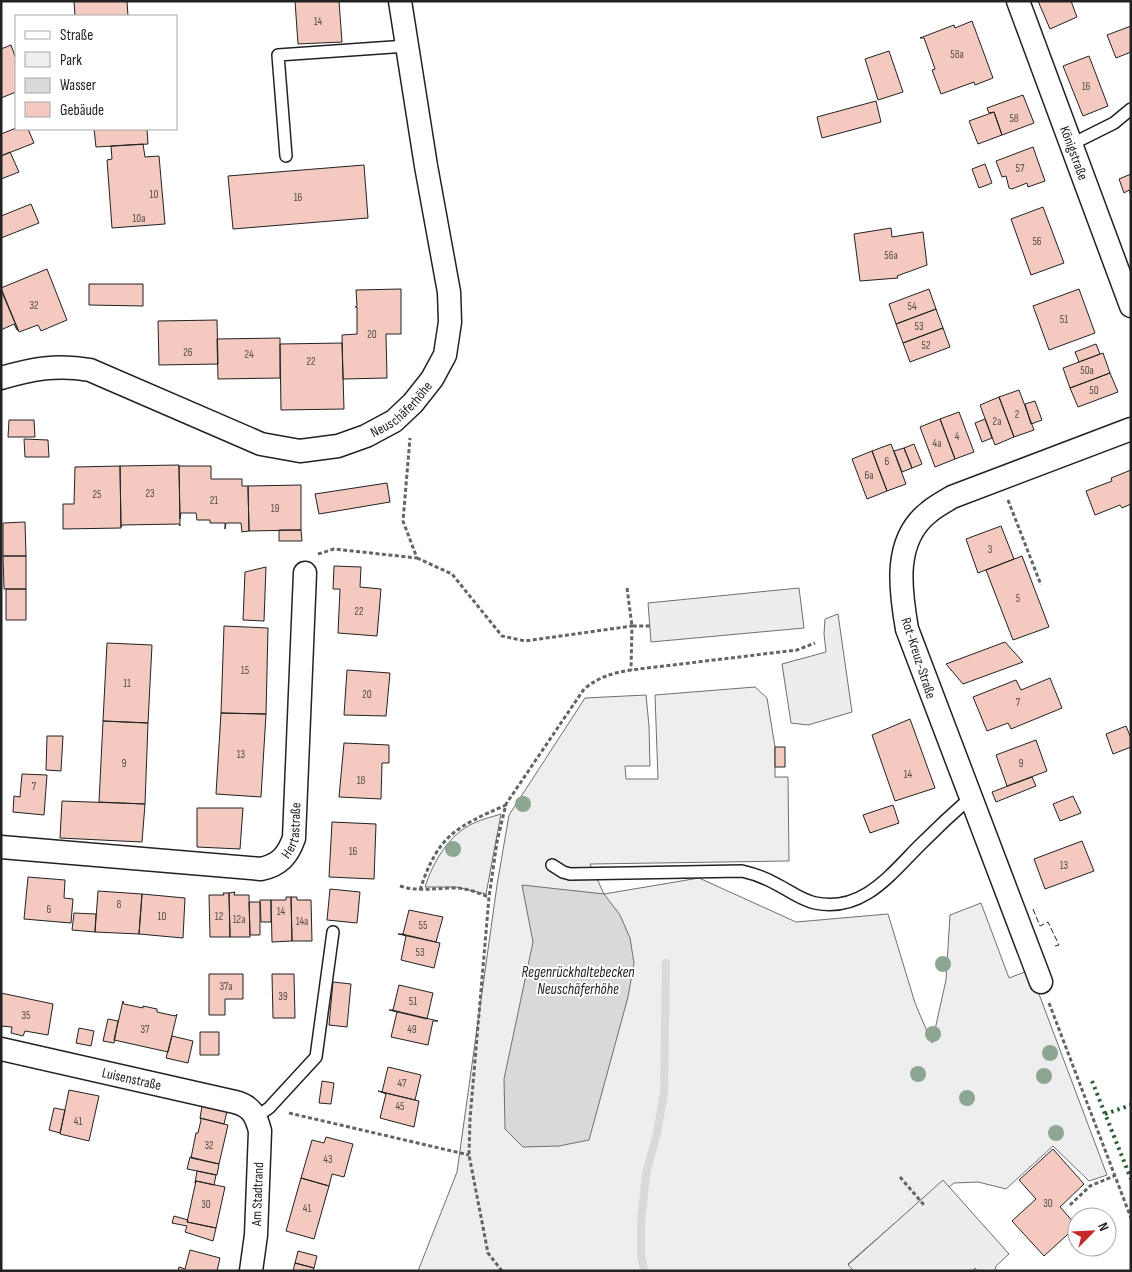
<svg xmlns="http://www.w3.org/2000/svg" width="1132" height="1272" font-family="'Sofia Sans Condensed',sans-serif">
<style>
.green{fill:#eee;stroke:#6f6f6f}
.parking{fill:#ededed;stroke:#6f6f6f}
.water{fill:#d9d9d9;stroke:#6f6f6f}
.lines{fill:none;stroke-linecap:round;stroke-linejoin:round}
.stream{stroke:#d9d9d9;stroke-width:8}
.building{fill:#f3c9c0;stroke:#222}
.service-casing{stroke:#222;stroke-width:14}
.minor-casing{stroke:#222;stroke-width:25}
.path{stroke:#646464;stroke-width:3;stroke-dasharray:4 2.5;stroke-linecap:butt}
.service{stroke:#fff;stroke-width:11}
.minor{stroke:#fff;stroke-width:22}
.hedge{stroke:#2f5e38;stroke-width:4;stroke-dasharray:2.5 4;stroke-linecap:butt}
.fence{stroke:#222;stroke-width:1;stroke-dasharray:6 2.5;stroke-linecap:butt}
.tree{fill:#8da692}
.labels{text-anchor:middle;stroke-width:4;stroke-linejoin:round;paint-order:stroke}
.number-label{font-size:11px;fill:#564c4a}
.street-label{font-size:14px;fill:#222;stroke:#fff}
.water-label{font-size:15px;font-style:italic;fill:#222;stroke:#fff}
</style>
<rect width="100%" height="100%" fill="#fff"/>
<path class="green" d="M755 687 767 698 775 747V777H788L789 861 590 864 604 894 699 878 796 922 888 914 915 1003 932 1043 946 980 950 915 981 903 1009 978 1030 970 1107 1175 1089 1181 1053 1146 1006 1189 978 1182 954 1183 949 1187 943 1181 848 1264 854 1271H418L457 1172 497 885 509 815 585 698 646 695 649 726 650 766H625L626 779H658L655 695Z
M501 814 486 894 456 887H425C433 862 449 834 474 823 482 819 492 817 501 814Z"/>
<path class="parking" d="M799 588 804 628 651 642 648 603Z
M838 614 852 712 808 725 791 723 782 664 826 652 824 634 825 619Z
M943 1180 1009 1254 996 1266 995 1271H977L975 1268 972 1271H854L848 1265Z"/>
<path class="water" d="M522 885 604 894 620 915 630 938 634 963 628 997 589 1140 559 1146 523 1147 505 1129 504 1079 533 942Z"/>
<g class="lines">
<path class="stream" d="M644 1271 641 1254V1222L646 1174 657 1133 664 1093 666 963"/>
</g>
<path class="building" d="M74 1H127L128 16H75Z
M295 1H339L342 42 298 44Z
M1038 1H1071L1077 17 1050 29Z
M972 21 993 78 975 85 974 82 941 94 932 70 935 69 924 38H920L954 25 955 28Z
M1131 26V52L1116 58 1107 35Z
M11 45 16 59V92L1 98V49Z
M889 51 903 92 878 100 865 59Z
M1089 56 1108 106 1083 116 1063 66Z
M1023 95 1034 123 1002 135 994 112 989 113 987 108Z
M876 101 881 122 822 138 817 117Z
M994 112 1002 135 978 144 969 121Z
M16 128 28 129 34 143 1 156V134Z
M94 129H147L148 144 96 147Z
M143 144 145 157 159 156 165 224 112 228 107 160 112 159 111 146Z
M1033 147 1045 181 1028 187 1027 183 1012 189 1009 188 1006 176 1002 177 996 161Z
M10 152 19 172 1 179V156Z
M985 164 992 183 979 188 972 169Z
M364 165 368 218 233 229 228 176Z
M1131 174V196L1129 190 1124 193 1119 179Z
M31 204 39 223 1 238V216Z
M1043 207 1064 263 1031 275 1011 219Z
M891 228 892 237 923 232 927 265 897 276 898 278 860 281 854 234Z
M47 269 67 320 41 331 38 325 19 332 1 288Z
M89 284H143V306L89 305Z
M401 289V334H386L387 378 343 379 342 335 357 334V307H355L357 306 356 290Z
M929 289 936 309 896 324 889 304Z
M1079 289 1095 333 1049 350 1033 306Z
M1 290 18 330H17L14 324 1 330Z
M936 309 943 328 903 343 896 324Z
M217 320 218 364 159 365 158 321Z
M943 328 950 347 910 362 903 343Z
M280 338V378L218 379 217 339Z
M342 343 344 409 281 410 280 344Z
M1096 344 1100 354 1079 362 1075 352Z
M1103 353 1110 373 1070 388 1063 368Z
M1110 373 1118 392 1078 407 1070 388Z
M1019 390 1034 430 1014 437 999 397Z
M999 397 1014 437 995 445 980 405Z
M1035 401 1042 420 1031 424 1025 404Z
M959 412 974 452 955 459 940 419Z
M940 419 955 459 935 467 920 427Z
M985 419 992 438 982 442 975 423Z
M9 420H34L35 437H8Z
M24 439 48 440 49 457H25Z
M891 444 906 484 887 491 872 451Z
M914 444 922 464 912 468 904 448Z
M904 448 912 468 902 472 894 451Z
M872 451 887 491 867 499 852 459Z
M179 465 180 526 179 524 122 525 121 527 120 466Z
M120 466 121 528 63 529V504H74L75 467Z
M179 466H211V479H242V486H248L249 531 242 532 241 523H226L225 529V523H210V520H197L196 513H181L180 519Z
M1131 470V504L1122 508 1120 505 1095 515 1086 491 1112 481 1111 478Z
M387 483 390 502 319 514 315 494Z
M301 485V530L249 531 248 486Z
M25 522 26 556H3V523Z
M1001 526 1014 559 978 573 966 539Z
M279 530H301L302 541H279Z
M3 556H26V589H4Z
M1022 556 1049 627 1013 640 986 570Z
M334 566 361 567 360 587 381 589 377 636 338 633 340 589H333Z
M266 567 264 621 243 620 245 572Z
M6 589H26V620H6Z
M224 626 268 628 266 714 221 713Z
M1005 642 1023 662 963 684 946 664Z
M107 643 152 645 148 723 103 721Z
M347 670 390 673 386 716 344 715Z
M1050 678 1062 708 1011 729 1008 723 987 731 973 697 1016 680 1021 690Z
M221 713 266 714 261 797 216 794Z
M910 719 935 788 895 801 872 735Z
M103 721 148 723 145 804 99 802Z
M1126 726 1131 738V747L1113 754 1106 734Z
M47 736H63L61 771 46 770Z
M1036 740 1047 771 1007 786 996 755Z
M344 743 389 745V763H382L381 799 339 797Z
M775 747H785V767H775Z
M22 774 47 775 44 815 13 812 14 796 20 797Z
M1032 777 1036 786 996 802 992 792Z
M1073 796 1081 813 1060 821 1053 804Z
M62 801 145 804 142 842 60 838Z
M893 805 899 823 870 833 863 815Z
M197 808H243L240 849 197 847Z
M332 822 376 824 374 879 329 877Z
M1082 841 1094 871 1045 889 1034 859Z
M28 877 65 880 64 898 73 899 71 923 24 919Z
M330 889 360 892 357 923 327 920Z
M98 891 142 894 139 934 95 932Z
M235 892 234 895H249L250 937H230L229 893Z
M223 893H229L230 937H210L209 895H224Z
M142 894 185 898 183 938 139 934Z
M286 897H291L292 941 272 942 271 900H286Z
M291 897H297V900H311L312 941H292Z
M260 900H271V922H261Z
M249 902H260V935H250Z
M409 910 443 917 436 942 398 934H403Z
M74 913 96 914 95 932 72 930Z
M402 934 440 943 434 968 401 960 406 936Z
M209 974H243V999H225V1015H209Z
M272 974H294L295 1018H273Z
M333 982 351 984 347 1027 329 1025Z
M399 985 433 993 427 1019 389 1010H393Z
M1 993 53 1004 48 1035 25 1031 23 1036 11 1033 12 1027 1 1026Z
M123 1001 124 1004 143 1008V1006L157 1009V1012L175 1016 177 1014 168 1052 114 1040Z
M392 1010 438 1021H433L428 1045 391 1037 397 1012Z
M108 1019 118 1021 114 1043 103 1041Z
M79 1028 94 1031 91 1046 76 1043Z
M200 1032H219V1055H200Z
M172 1036 193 1041 188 1063 166 1058Z
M388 1067 421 1075 415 1100 378 1091 382 1092Z
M322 1081 334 1083 331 1104 319 1103Z
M69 1090 99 1096 89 1141 60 1134Z
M381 1092 419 1101 414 1127 380 1118 386 1094Z
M202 1106 227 1111 224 1124 200 1118Z
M54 1108 65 1110 60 1133 49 1130Z
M200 1118 228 1125 219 1164 191 1158 196 1133H198L201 1120Z
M326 1137 353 1144 344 1177 332 1174 329 1186 301 1178 312 1140 324 1143Z
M1053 1149 1084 1184 1060 1207 1077 1226 1044 1256 1012 1221 1036 1199 1019 1180Z
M190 1157 219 1164 217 1175 187 1169Z
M197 1171 216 1175 214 1185 196 1181 195 1183Z
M301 1178 329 1186 314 1239 286 1231Z
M196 1181 225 1187 216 1228 187 1222Z
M174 1216 188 1220 187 1222 216 1228 213 1241 185 1232 187 1226 172 1223Z
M190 1250 220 1258 217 1271H178L179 1267 185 1269Z
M298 1251 317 1256 314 1268 295 1263Z
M295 1263 314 1268 313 1271H293Z"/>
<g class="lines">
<defs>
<path id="service" d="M1072 144 1114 123 1131 109
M286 156 278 55 407 46
M552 865 563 872 570 874 742 871C755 874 766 878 778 885 790 891 801 900 815 903 862 913 890 875 920 845 936 829 953 813 970 798
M256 1117 269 1108 316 1057 333 932"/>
<g id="minor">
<path id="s1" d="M1018 1 1131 306"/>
<path id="s2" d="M1 378C32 369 57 364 90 370L261 444 300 451 338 446 366 436 394 421 413 403 432 379 445 355 450 322 449 292 426 166 400 1"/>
<path id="s3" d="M1 847 261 869C280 865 288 855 294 838L305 573"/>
<path d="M1041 982 907 629C900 589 893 540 929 512 936 506 944 502 952 497L1131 429"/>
<path id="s4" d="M1 1049 235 1102C251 1106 256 1115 260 1131L256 1235 251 1271"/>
</g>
</defs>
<use href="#service" class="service-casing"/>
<use href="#minor" class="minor-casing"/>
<path class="path" d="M1008 500 1041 585
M318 554 334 549 417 558 403 521 410 438
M417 558 452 574 502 636 525 641 632 626 631 670
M627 588 632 626H650
M400 886C418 892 436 888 455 888 467 888 478 893 489 897
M420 890C438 835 456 827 506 805
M1049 1003 1131 1218
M289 1113 469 1155
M900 1177 924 1205
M1070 1205 1090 1186 1114 1176
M502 1271 488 1253 469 1155 470 1119 489 897 497 842 506 804 584 689C599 677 612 673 631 670L797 650 815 643"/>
<use href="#service" class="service"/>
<use href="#minor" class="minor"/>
<path class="hedge" d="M1092 1081 1131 1179
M1105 1114 1131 1105"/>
<path class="fence" d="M1033 909 1040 926 1048 922 1059 945 1055 946"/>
</g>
<g class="tree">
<circle cx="523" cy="804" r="8"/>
<circle cx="453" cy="849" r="8"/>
<circle cx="943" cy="964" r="8"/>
<circle cx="933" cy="1034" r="8"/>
<circle cx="1050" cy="1053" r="8"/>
<circle cx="918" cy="1074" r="8"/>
<circle cx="1044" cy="1076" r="8"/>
<circle cx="967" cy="1098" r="8"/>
<circle cx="1056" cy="1133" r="8"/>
</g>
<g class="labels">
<g class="number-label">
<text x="318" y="25">14</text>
<text x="957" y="58">58a</text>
<text x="1086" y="90">16</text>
<text x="1014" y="122">58</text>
<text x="1020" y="172">57</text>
<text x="154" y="198">10</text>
<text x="298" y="201">16</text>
<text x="139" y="222">10a</text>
<text x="1037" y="245">56</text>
<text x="891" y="259">56a</text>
<text x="34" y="309">32</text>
<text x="912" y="310">54</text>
<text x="1064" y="323">51</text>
<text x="919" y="330">53</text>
<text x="372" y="338">20</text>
<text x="926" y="349">52</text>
<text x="188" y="356">26</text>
<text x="249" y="358">24</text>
<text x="311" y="365">22</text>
<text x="1087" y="374">50a</text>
<text x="1094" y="394">50</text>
<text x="1017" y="418">2</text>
<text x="997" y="425">2a</text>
<text x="957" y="440">4</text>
<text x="937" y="447">4a</text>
<text x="887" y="465">6</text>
<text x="869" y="479">6a</text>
<text x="150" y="497">23</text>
<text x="97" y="498">25</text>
<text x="214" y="504">21</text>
<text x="275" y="512">19</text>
<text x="990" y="553">3</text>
<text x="1018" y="602">5</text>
<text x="359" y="615">22</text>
<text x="245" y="674">15</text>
<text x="127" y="687">11</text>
<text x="367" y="698">20</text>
<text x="1018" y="706">7</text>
<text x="241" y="758">13</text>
<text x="124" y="767">9</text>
<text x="1021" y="767">9</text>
<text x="908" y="778">14</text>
<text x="361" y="784">18</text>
<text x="34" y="790">7</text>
<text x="353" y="855">16</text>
<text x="1064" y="869">13</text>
<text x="119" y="908">8</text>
<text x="49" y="913">6</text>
<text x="281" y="915">14</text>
<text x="162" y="920">10</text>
<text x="219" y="920">12</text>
<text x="239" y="923">12a</text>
<text x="302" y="925">14a</text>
<text x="423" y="929">55</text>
<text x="420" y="956">53</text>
<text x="226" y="990">37a</text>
<text x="283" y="1000">39</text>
<text x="413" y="1005">51</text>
<text x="26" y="1019">35</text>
<text x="145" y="1033">37</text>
<text x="412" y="1033">49</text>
<text x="402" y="1087">47</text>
<text x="400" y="1110">45</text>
<text x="78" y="1125">41</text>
<text x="209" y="1149">32</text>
<text x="328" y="1163">43</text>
<text x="1048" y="1207">30</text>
<text x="206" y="1208">30</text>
<text x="307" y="1212">41</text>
</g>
<g class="street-label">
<text dy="5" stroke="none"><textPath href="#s1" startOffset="162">Königstraße</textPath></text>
<text dy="5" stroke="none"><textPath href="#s2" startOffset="429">Neuschäferhöhe</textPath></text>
<text transform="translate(919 658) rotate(72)" y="5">Rot-Kreuz-Straße</text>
<text dy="5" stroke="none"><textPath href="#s3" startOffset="316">Hertastraße</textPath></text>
<text dy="5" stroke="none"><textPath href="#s4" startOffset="134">Luisenstraße</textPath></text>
<text transform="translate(257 1194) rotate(-88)" y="5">Am Stadtrand</text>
</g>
<g class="water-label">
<text x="578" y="977">Regenrückhaltebecken<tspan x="578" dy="17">Neuschäferhöhe</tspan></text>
</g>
</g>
<rect width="1132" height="1272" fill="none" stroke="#222222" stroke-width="5"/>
<rect x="15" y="15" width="162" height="115" fill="#ffffff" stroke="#a7a7a7"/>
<rect x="25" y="31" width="25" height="8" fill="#ffffff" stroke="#a7a7a7"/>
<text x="60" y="40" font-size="15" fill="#222222">Straße</text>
<rect x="25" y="52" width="25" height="15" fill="#eeeeee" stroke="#a7a7a7"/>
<text x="60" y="65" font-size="15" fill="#222222">Park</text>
<rect x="25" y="78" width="25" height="15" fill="#d9d9d9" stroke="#a7a7a7"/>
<text x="60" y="90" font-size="15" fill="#222222">Wasser</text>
<rect x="25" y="102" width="25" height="15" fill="#f3c9c0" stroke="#a7a7a7"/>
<text x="60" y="115" font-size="15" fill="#222222">Gebäude</text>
<g transform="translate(1092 1232) rotate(66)"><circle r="24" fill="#ffffff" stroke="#a7a7a7"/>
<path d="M0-4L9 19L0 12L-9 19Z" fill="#c62828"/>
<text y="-8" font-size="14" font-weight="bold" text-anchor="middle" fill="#222222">N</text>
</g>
</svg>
